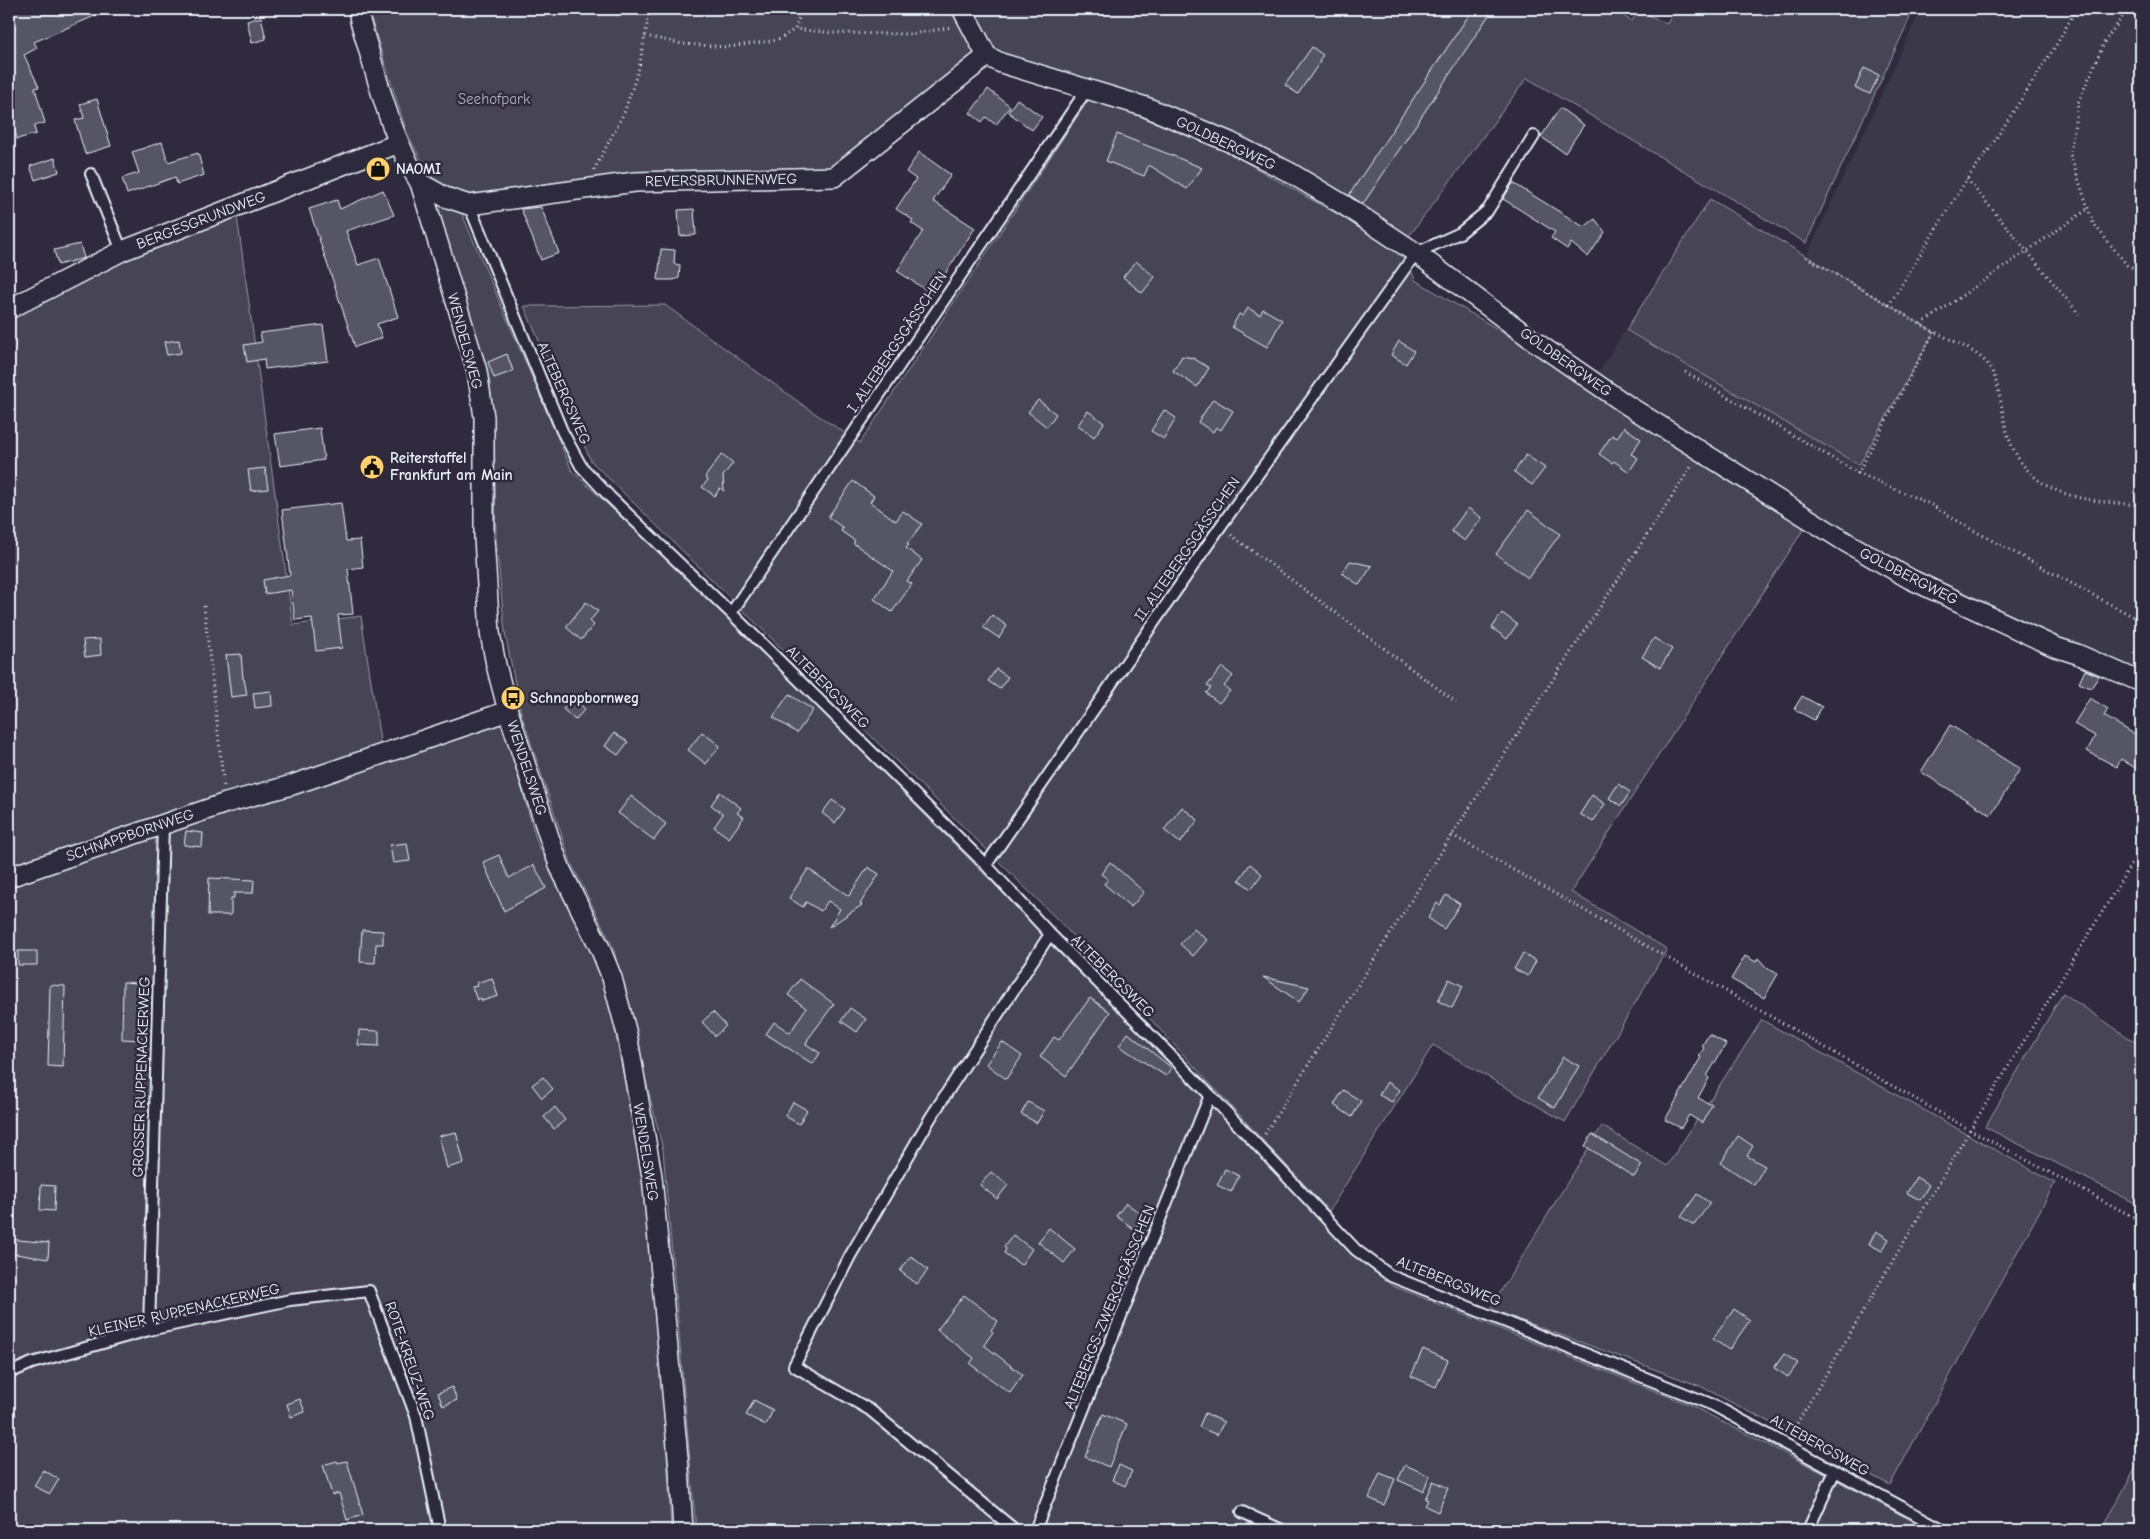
<svg xmlns="http://www.w3.org/2000/svg" width="2150" height="1539" font-family="'Comic Neue',sans-serif">
<style>
.built{fill:#3b3749}
.green{fill:#464455;stroke:#979aa6}
.building{fill:#575565;stroke:#e8f1f8}
.lines{fill:none;stroke-linecap:round;stroke-linejoin:round}
.lane-casing{stroke:#e8f1f8;stroke-width:14}
.street-casing{stroke:#e8f1f8;stroke-width:22}
.path{stroke:#e8f1f8;stroke-width:3;stroke-dasharray:1 4;stroke-linecap:butt}
.lane{stroke:#2f2a3d;stroke-width:10}
.street{stroke:#2f2a3d;stroke-width:19}
.labels{text-anchor:middle;stroke-width:5;stroke-linejoin:round;paint-order:stroke}
.park-label{font-size:15px;fill:#afb4bf;stroke:#2f2a3d}
.street-label{font-size:15px;fill:#e8f1f8;stroke:#2f2a3d}
.poi-label{font-size:15px;font-weight:bold;fill:#e8f1f8;stroke:#2f2a3d;text-anchor:start}
</style>
<rect width="100%" height="100%" fill="#2f2a3d"/>
<filter id="ink" filterUnits="userSpaceOnUse"><feTurbulence type="fractalNoise" baseFrequency=".02" numOctaves="2"/><feDisplacementMap in="SourceGraphic" scale="10" xChannelSelector="R" yChannelSelector="G"/><feConvolveMatrix kernelMatrix="1 2 1 2 8 2 1 2 1" color-interpolation-filters="sRGB"/></filter>
<g filter="url(#ink)">
<path class="built" d="M1921 9H2141V671L2084 653 1914 575 1789 501 1597 374 1710 199 1806 257Z"/>
<path class="green" d="M368 9H957L978 48 959 69 825 170 631 173 536 185 472 195 460 194 430 176 407 133Z
M967 9H1611L1632 21 1639 10 1667 24 1675 9H1914L1806 243 1527 78 1407 239 1293 171 988 49Z
M1091 96 1231 154 1404 252 1415 280 1576 376 1805 527 1571 892 1667 949 1565 1122 1433 1045 1329 1211 1057 919 591 461 524 306 665 305 807 408 860 443Z
M1710 199 1934 332 1859 465 1626 330Z
M437 204 459 207 572 471 732 621 1044 934 1050 945 1129 1013 1227 1113 1353 1255 1393 1286 1690 1405 1819 1471 1929 1530H696L663 1150 613 947 571 863 521 713 505 633 496 539 494 417 486 369Z
M237 216 293 625 361 616 383 760 502 721 538 845 594 948 610 1003 643 1182 664 1395 671 1530H9V316L165 242Z
M2063 993 2141 1046V1206L1985 1127Z
M1762 1020 2055 1183 1890 1485 1700 1386 1490 1309 1602 1126 1667 1166Z
M2141 1457V1530H2102Z"/>
<path class="building" d="M9 9H111L34 42 37 48 24 55 39 87 35 88 45 123 34 126 36 134 17 139 9 107Z
M1473 9H1493L1363 204 1349 195Z
M261 17 266 39 252 43 247 21Z
M1312 47 1323 55 1319 61 1320 62 1298 94 1285 85Z
M1864 68 1879 75 1870 94 1855 88Z
M988 89 1010 106 996 125 986 117 982 122 970 113Z
M97 99 111 146 85 154 75 120 84 118 80 104Z
M1017 99 1042 117 1032 130 1008 112Z
M1560 108 1584 125 1565 153 1541 137Z
M1117 134 1176 157 1202 168 1187 189 1149 165 1144 176 1106 161Z
M162 142 168 162 198 153 204 175 177 184 175 177 127 194 122 178 139 173 132 152Z
M919 152 951 175 933 201 975 228 932 294 897 271 923 231 911 223 913 220 896 209 916 179 906 172Z
M55 158 59 172 35 180 30 166Z
M1513 183 1584 227 1595 219 1605 232 1588 257 1571 243 1567 249 1551 238 1555 232 1503 199Z
M383 190 394 215 346 231 358 265 379 258 398 317 377 324 382 338 355 347 309 209 337 200 340 209Z
M541 207 559 253 541 260 521 209Z
M694 209 696 235 680 236 678 210Z
M80 244 84 258 58 265 54 250Z
M661 249 675 250 674 264 680 265 679 278 673 280H658Z
M1136 261 1155 277 1142 293 1123 277Z
M1248 308 1260 315 1263 309 1282 320 1267 347 1232 327 1239 314 1243 316Z
M323 325 328 361 265 369 264 359 247 362 244 345 262 342 260 333Z
M179 340 181 353 167 355 164 342Z
M1399 341 1414 351 1406 364 1391 355Z
M507 354 513 371 494 378 488 362Z
M1182 356 1193 358 1209 368 1197 387 1173 371Z
M1213 399 1233 411 1221 430 1216 427 1213 432 1198 422Z
M1038 400 1056 414 1047 427 1028 412Z
M1164 410 1176 418 1164 439 1151 431Z
M1088 411 1104 423 1094 437 1078 425Z
M1624 427 1641 439 1631 454 1638 458 1629 472 1614 461 1612 463 1599 454 1612 435 1617 438Z
M320 428 324 460 280 466 275 434Z
M722 454 733 463 723 476 724 491 720 488 715 496 702 487 708 480 705 477Z
M1526 455 1545 468 1532 485 1514 472Z
M265 468 268 489 251 491 248 470Z
M853 481 874 496 870 502 896 521 903 511 922 524 907 544 909 545 906 548 922 560 907 581 912 584 892 612 874 599 893 571 853 543 855 541 841 531 843 528 828 517Z
M341 503 346 541 360 540 363 567 348 569 353 614 338 615 342 648 316 651 312 618 295 620 291 590 265 594 263 580 290 575 282 510Z
M1468 508 1482 518 1465 541 1451 531Z
M1528 510 1560 534 1528 578 1496 554Z
M1350 561 1372 566 1359 585 1342 573Z
M586 602 598 611 590 621 594 625 581 640 566 627Z
M1502 613 1517 624 1507 639 1492 628Z
M992 615 1007 626 999 638 983 627Z
M1654 638 1672 649 1660 668 1642 657Z
M100 639 101 655 85 657 83 640Z
M241 654 243 679H244L247 695 231 697 226 655Z
M1222 667 1233 676 1224 686 1230 691 1219 703 1206 693 1211 688 1207 686Z
M996 669 1008 677 1000 689 988 681Z
M2085 670 2099 676 2091 688 2079 683Z
M271 691 272 706 255 708 253 693Z
M789 694 813 710 797 733 773 717Z
M1802 696 1822 707 1814 720 1794 709Z
M573 698 585 709 575 720 563 709Z
M2090 698 2108 709 2104 716 2141 738V757L2135 768 2121 759 2117 767 2087 751 2095 736 2074 724Z
M1950 725 2020 769 1991 815 1921 772Z
M702 732 720 746 706 764 688 750Z
M614 733 628 742 618 755 605 746Z
M1618 784 1630 792 1621 806 1609 798Z
M720 792 741 808 737 813 744 817 729 838 714 827 723 814 711 805Z
M1592 795 1605 804 1593 822 1580 814Z
M631 796 666 824 654 840 618 813Z
M832 800 845 809 835 823 822 813Z
M1182 807 1198 820 1180 843 1164 830Z
M186 831 203 833 202 847 184 845Z
M407 843 410 861 393 863 390 845Z
M499 855 509 878 534 865 546 888 504 911 483 862Z
M1110 862 1144 892 1131 907 1104 884 1108 879 1101 874Z
M1250 864 1262 874 1251 889 1239 880Z
M868 867 879 874 860 904 862 905 829 927 840 909 828 901 821 911 806 902 803 907 789 898 808 869 849 896Z
M209 878 254 880 253 893H234V898H231V915H208Z
M1446 895 1460 904 1444 929 1428 918 1437 903 1440 905Z
M1194 929 1207 940 1193 956 1180 944Z
M362 930 383 931V944H376L375 963 360 962Z
M18 951H37V965H18Z
M1523 953 1536 961 1528 976 1514 969Z
M1745 956 1756 962 1758 958 1767 968 1778 974 1764 998 1731 979Z
M1263 977 1309 987 1299 1002Z
M492 978 498 996 482 1001 481 998 477 1000 472 987 477 986 476 983Z
M800 979 834 1004 808 1039 806 1044 820 1053 813 1064 766 1034 774 1022 790 1033 806 1008 788 995Z
M1449 979 1463 986 1452 1008 1438 1001Z
M123 982 137 983V990L140 991 139 1020H141V1040L122 1039Z
M50 985 65 986 63 1067 48 1066Z
M1090 998 1110 1012 1066 1076 1040 1057 1054 1037 1059 1040Z
M850 1008 866 1019 857 1032 841 1021Z
M713 1012 726 1026 715 1036 702 1022Z
M359 1030 379 1031V1046L358 1045Z
M1128 1033 1172 1068 1166 1076 1119 1046Z
M1709 1034 1726 1044 1707 1076 1709 1078 1698 1098 1712 1105 1702 1123 1689 1115 1681 1128 1665 1120 1701 1057 1699 1056 1704 1048 1702 1046Z
M1002 1042 1022 1056 1006 1079 986 1064Z
M1563 1057 1579 1066 1555 1108 1538 1098Z
M543 1077 553 1089 542 1098 532 1085Z
M1387 1082 1400 1090 1392 1102 1379 1095Z
M1343 1090 1361 1101 1352 1117 1334 1105Z
M793 1102 807 1110 799 1124 785 1116Z
M1028 1102 1044 1111 1037 1123 1021 1114Z
M555 1107 565 1120 554 1129 544 1117Z
M456 1132 464 1163 447 1168 439 1136Z
M1592 1134 1642 1165 1634 1177 1585 1146Z
M1738 1136 1753 1146 1747 1156 1765 1166 1754 1185 1721 1163Z
M1225 1169 1239 1176 1231 1192 1217 1185Z
M991 1172 1008 1185 997 1199 980 1185Z
M1916 1177 1929 1185 1920 1200 1907 1193Z
M41 1185 55 1186 54 1211 40 1210Z
M1697 1194 1710 1203 1694 1225 1681 1217Z
M1126 1203 1144 1216 1134 1229 1116 1216Z
M1049 1228 1075 1249 1064 1263 1038 1242Z
M1876 1231 1889 1239 1882 1251 1869 1244Z
M1013 1235 1032 1249 1021 1265 1004 1253 1006 1249 1004 1247Z
M9 1239 49 1243 48 1259 9 1253Z
M911 1256 928 1270 917 1284 900 1271Z
M964 1295 998 1321 991 1330 993 1332 984 1345 1023 1375 1010 1393 970 1364 974 1358 937 1330Z
M1734 1309 1750 1320 1729 1350 1713 1339Z
M1423 1349 1448 1360 1436 1387 1411 1376Z
M1784 1354 1798 1363 1788 1377 1774 1368Z
M452 1387 457 1400 443 1406 438 1393Z
M300 1399 305 1412 291 1417 287 1404Z
M754 1400 773 1410 766 1425 746 1415Z
M1205 1413 1224 1422 1217 1435 1199 1427Z
M1103 1414 1127 1424 1109 1467 1085 1457Z
M337 1461 338 1463 347 1461 363 1515 347 1520 339 1493 332 1495 323 1465Z
M1119 1465 1132 1471 1125 1486 1112 1480Z
M1405 1465 1430 1476 1423 1491 1398 1480Z
M43 1470 59 1479 50 1494 34 1486Z
M1380 1473 1395 1479 1384 1505 1369 1498Z
M1433 1481 1448 1488 1438 1512 1425 1506 1428 1500 1425 1499Z"/>
<g class="lines">
<defs>
<path id="lane" d="M91 174 122 251
M469 205 562 431 581 466 610 497 731 613 986 865 1050 934 1210 1095 1356 1250 1391 1276 1713 1405 1944 1530
M731 613 1088 88
M986 865 1220 527 1416 253 1460 233 1488 210 1534 136
M149 1330 163 824
M9 1373 32 1363 149 1330 290 1300 369 1291 416 1416 440 1530
M1242 1512 1282 1530
M1015 1530 870 1410 794 1366 850 1256 931 1117 1050 934
M1035 1530 1210 1095
M1808 1530 1835 1471"/>
<path id="street" d="M358 9 360 21C377 75 389 135 420 183L477 371 484 417V538L490 633 496 665 508 711 551 843 561 870 600 948 612 978 627 1034 652 1176 679 1468 683 1530
M962 9 987 56
M987 56 1001 63 1146 107 1230 142 1289 172 1344 205 1416 253 1534 341 1627 405 1844 541 1910 579 2055 647 2077 654 2141 682
M420 183 445 197 469 205 635 182 834 177 987 56
M9 309 122 251 399 143
M9 877 226 803 292 785 508 711"/>
</defs>
<use href="#lane" class="lane-casing"/>
<use href="#street" class="street-casing"/>
<path class="path" d="M802 9 795 29 832 33 914 34 952 27
M2076 9 2058 42 1990 148 1967 179 1889 305C1903 314 1917 323 1931 330 1948 339 1978 350 1989 366 1998 378 2002 409 2005 424 2021 496 2079 501 2141 505
M2128 9 2105 41 2078 103 2070 154 2093 223 2127 265 2141 272
M645 36 683 44 728 47 778 40 795 29
M594 170 624 113 639 68 650 9
M1967 179 2079 314
M1806 257 1889 305
M1921 324 2088 209
M1934 332 1858 473 1930 504 1971 529 2132 616 2141 618
M1685 372 1858 473
M1231 535 1456 702
M204 606 224 787
M1452 835 1970 1130 2141 1221
M1265 1134 1452 835 1691 467
M1792 1432 1970 1130 2141 848"/>
<use href="#lane" class="lane"/>
<use href="#street" class="street"/>
</g>
</g>
<defs>
<symbol id="shop-disc" viewBox="-11 -11 22 22"><circle r="9.5" fill="#ffd166" stroke="#2f2a3d"/><path d="M-5-2.5h2.3a2.7 3.5 0 0 1 5.4 0H5L5.5 6h-11ZM-1.5-2.5h3a1.5 2.3 0 0 0-3 0Z" fill="#111"/></symbol>
<symbol id="civic-disc" viewBox="-11 -11 22 22"><circle r="9.5" fill="#ffd166" stroke="#2f2a3d"/><path d="M-.6-6.5H3V-4.5H.6V-3L4-1V1h2V6H-6V1h2V-1L-.6-3ZM-1.2 2.5V6h2.4V2.5Z" fill="#111"/></symbol>
<symbol id="bus-disc" viewBox="-11 -11 22 22"><circle r="9.5" fill="#ffd166" stroke="#2f2a3d"/><path d="M-5-6H5V4H4V6H2V4H-2V6H-4V4H-5ZM-3.5-4V0h7V-4ZM-3.5 1.2v1.5H-2V1.2ZM2 1.2v1.5H3.5V1.2Z" fill="#111"/></symbol>
</defs>
<g fill-rule="evenodd">
<use href="#shop-disc" x="364" y="155" width="28" height="28"/>
<use href="#civic-disc" x="358" y="453" width="28" height="28"/>
<use href="#bus-disc" x="499" y="684" width="28" height="28"/>
</g>
<g class="labels">
<g class="park-label">
<text x="494" y="104">Seehofpark</text>
</g>
<g class="street-label">
<text transform="translate(1226 143) rotate(25)" y="5">GOLDBERGWEG</text>
<text transform="translate(721 180) rotate(-1)" y="5">REVERSBRUNNENWEG</text>
<text transform="translate(201 220) rotate(-21)" y="5">BERGESGRUNDWEG</text>
<text transform="translate(465 341) rotate(75)" y="5">WENDELSWEG</text>
<text transform="translate(897 342) rotate(-56)" y="5">I. ALTEBERGSGÄSSCHEN</text>
<text transform="translate(1566 362) rotate(35)" y="5">GOLDBERGWEG</text>
<text transform="translate(564 393) rotate(66)" y="5">ALTEBERGSWEG</text>
<text transform="translate(1187 549) rotate(-55)" y="5">II. ALTEBERGSGÄSSCHEN</text>
<text transform="translate(1909 576) rotate(27)" y="5">GOLDBERGWEG</text>
<text transform="translate(828 687) rotate(45)" y="5">ALTEBERGSWEG</text>
<text transform="translate(527 768) rotate(72)" y="5">WENDELSWEG</text>
<text transform="translate(130 835) rotate(-19)" y="5">SCHNAPPBORNWEG</text>
<text transform="translate(1113 976) rotate(45)" y="5">ALTEBERGSWEG</text>
<text transform="translate(141 1077) rotate(-88)" y="5">GROSSER RUPPENACKERWEG</text>
<text transform="translate(646 1152) rotate(81)" y="5">WENDELSWEG</text>
<text transform="translate(1449 1281) rotate(22)" y="5">ALTEBERGSWEG</text>
<text transform="translate(1109 1307) rotate(-68)" y="5">ALTEBERGS-ZWERCHGÄSSCHEN</text>
<text transform="translate(184 1310) rotate(-13)" y="5">KLEINER RUPPENACKERWEG</text>
<text transform="translate(410 1361) rotate(71)" y="5">ROTE-KREUZ-WEG</text>
<text transform="translate(1820 1445) rotate(29)" y="5">ALTEBERGSWEG</text>
</g>
<g class="poi-label">
<text x="396" y="174">NAOMI</text>
<text x="390" y="463">Reiterstaffel<tspan x="390" dy="17">Frankfurt am Main</tspan></text>
<text x="530" y="703">Schnappbornweg</text>
</g>
</g>
<rect width="2150" height="1539" fill="none" stroke="#2f2a3d" stroke-width="30"/>
<rect x="15" y="15" width="2120" height="1509" fill="none" stroke="#e8f1f8" stroke-width="2" filter="url(#ink)"/>
</svg>
